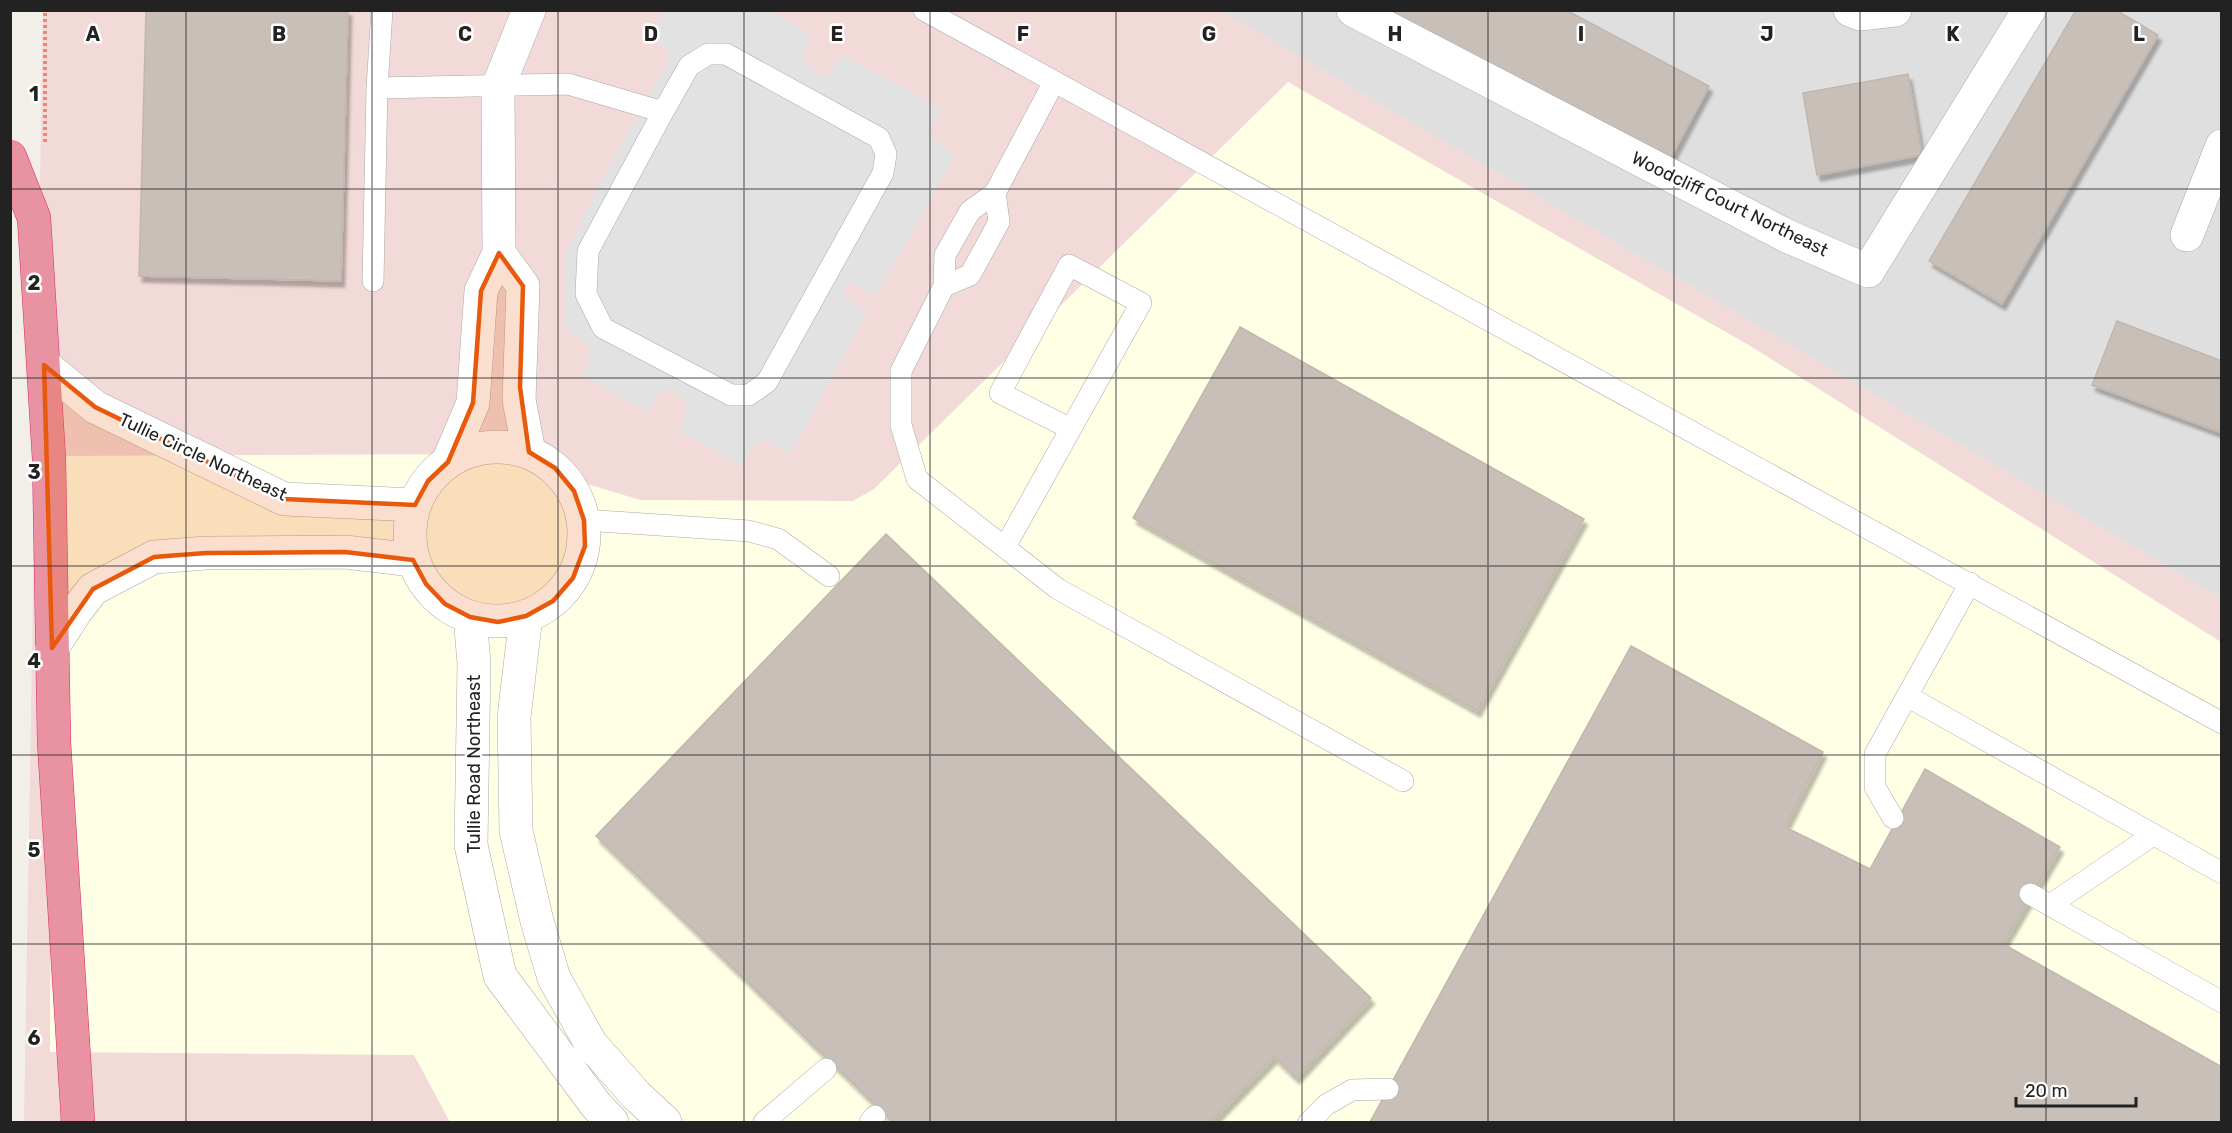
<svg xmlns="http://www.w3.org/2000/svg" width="2232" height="1133" font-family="Rubik,sans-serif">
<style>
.residential{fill:#e0dfdf}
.commercial{fill:#f2dad9}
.education{fill:#ffffe5}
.parking{fill:#e2e2e2}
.building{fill:#c7bfb8;stroke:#c4b6ab;stroke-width:1.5;filter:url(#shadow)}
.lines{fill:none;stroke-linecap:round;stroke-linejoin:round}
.lane-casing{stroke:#a9a9a9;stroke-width:22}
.street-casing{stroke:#a9a9a9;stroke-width:34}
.highway-casing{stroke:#dc2a67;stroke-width:34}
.path{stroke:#fa8072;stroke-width:4;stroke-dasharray:3 3;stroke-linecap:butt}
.lane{stroke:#fff;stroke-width:21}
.street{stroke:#fff;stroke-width:33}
.highway{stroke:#e892a2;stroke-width:33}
.marked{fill:#e8590c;fill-opacity:0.2;stroke:#e8590c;stroke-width:4.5;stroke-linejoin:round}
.grid{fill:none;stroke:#222;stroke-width:1.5;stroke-opacity:0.55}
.labels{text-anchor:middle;stroke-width:5;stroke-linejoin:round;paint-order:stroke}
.street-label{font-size:18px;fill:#222;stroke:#fff}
.grid-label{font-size:20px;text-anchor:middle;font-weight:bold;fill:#222;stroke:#fff;stroke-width:5;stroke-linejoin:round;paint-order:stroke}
</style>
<defs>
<filter id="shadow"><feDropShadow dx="3.5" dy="6" stdDeviation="1.5" flood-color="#0004"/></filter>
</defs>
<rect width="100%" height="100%" fill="#f2efe9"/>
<path class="residential" d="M1222 11H2221V598Z"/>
<path class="commercial" d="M43 11H1222L2221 598V1122H24Z"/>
<path class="education" d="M1288 82 1752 347 2221 642V1122H450L414 1055 50 1052 52 456 488 454 640 500 853 501 874 489Z"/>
<path class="parking" d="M663 11H769L812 35 805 50 803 60 813 71 821 76 829 74 842 55 943 109 931 130 933 140 956 154 876 296 850 283 845 288 844 295 867 312 791 453 766 442 755 444 742 466 679 431 685 416V402L674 392 664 390 656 397 649 413 584 376 589 360V345L565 329V254L605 173 670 58 667 49 647 39Z"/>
<path class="building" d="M146 10H348L341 281 139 276Z
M1382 10H1566L1709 86 1668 163Z
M2076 10H2116L2158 35 2002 304 1929 261Z
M1908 74 1922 155 1817 175 1803 93Z
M2117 321 2222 361V433L2092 385Z
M1240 327 1584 519 1477 711 1133 518Z
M886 534 1371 998 1296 1078 1274 1057 1211 1122H893L596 836Z
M1631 646 1823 752 1785 827 1870 869 1925 769 2060 847 2003 944 2222 1067V1122H1370Z"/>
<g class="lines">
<defs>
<path id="lane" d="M924 10 2222 723
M1054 82 995 193 970 211 945 255 944 286 901 371V425L917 479 1058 589 1403 781
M377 88 568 84 663 112 588 251 586 294 603 328 731 395H749L767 382 883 173 886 154 879 138 726 54H708L689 66 663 112
M373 281 377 88 382 10
M944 286 970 275 999 222 995 193
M584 520 749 531 778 539 829 576
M1005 547 1141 303 1069 265 1000 393 1071 429
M1970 583 1907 696 2222 873
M1893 818 1875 787V754L1907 696
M2030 894 2222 1002
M2050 905 2153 835
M764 1122 826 1069
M870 1122 875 1116
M1309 1122 1326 1105 1352 1090 1388 1089"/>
<path id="street" d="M1353 10 1789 237 1868 271 2029 10
M1850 10 1860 14 1895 10
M2187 235 2222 146
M499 253 523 286 519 400 529 452
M44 365 95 407 284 499 415 505
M410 534a87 87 0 1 1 174 0a87 87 0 1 1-174 0Z
M448 462 473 403 481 291 499 253 498 87 529 10
M526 616 514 717 516 831 537 921 554 978 591 1044 636 1095 665 1122
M470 617 474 663 471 845 500 976 596 1105 612 1122
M52 648 76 611 93 589 154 557 206 553 345 552 413 560"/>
<path id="highway" d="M10 157 34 218 49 459 54 742 78 1122"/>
</defs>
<use href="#lane" class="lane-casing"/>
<use href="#street" class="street-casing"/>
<use href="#highway" class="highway-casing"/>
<path class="path" d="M45 142V10"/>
<use href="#lane" class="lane"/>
<use href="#street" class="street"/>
<use href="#highway" class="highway"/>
</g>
<path class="marked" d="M499 253 523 286 520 387 529 452 555 468 574 491 584 520 585 546 573 578 553 601 526 616 498 622 470 617 445 604 426 584 413 560 345 552 206 553 154 557 93 589 52 648 44 365 95 407 284 499 415 505 428 481 448 462 473 403 481 291Z"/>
<path class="grid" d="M186 10V1122M372 10V1122M558 10V1122M744 10V1122M930 10V1122M1116 10V1122M1302 10V1122M1488 10V1122M1674 10V1122M1860 10V1122M2046 10V1122M10 189H2222M10 378H2222M10 566H2222M10 755H2222M10 944H2222"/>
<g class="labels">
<g class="street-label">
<text transform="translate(1730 204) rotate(26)" y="6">Woodcliff Court Northeast</text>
<text transform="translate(203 457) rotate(25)" y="6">Tullie Circle Northeast</text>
<text transform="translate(474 764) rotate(-90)" y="6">Tullie Road Northeast</text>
</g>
</g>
<g class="grid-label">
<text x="93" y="41">A</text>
<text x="279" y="41">B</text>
<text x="465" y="41">C</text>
<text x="651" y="41">D</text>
<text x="837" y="41">E</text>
<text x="1023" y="41">F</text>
<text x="1209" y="41">G</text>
<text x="1395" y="41">H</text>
<text x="1581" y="41">I</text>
<text x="1767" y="41">J</text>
<text x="1953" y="41">K</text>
<text x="2139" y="41">L</text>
<text x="34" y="101">1</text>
<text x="34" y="290">2</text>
<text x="34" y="479">3</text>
<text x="34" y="668">4</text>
<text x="34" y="857">5</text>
<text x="34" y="1045">6</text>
</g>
<rect width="2232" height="1133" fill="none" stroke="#222222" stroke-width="24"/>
<path d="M2016 1097v9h120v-9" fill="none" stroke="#222222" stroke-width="3"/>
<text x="2025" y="1097" font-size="18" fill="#222222" stroke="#ffffff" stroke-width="4.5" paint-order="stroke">20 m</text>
</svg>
